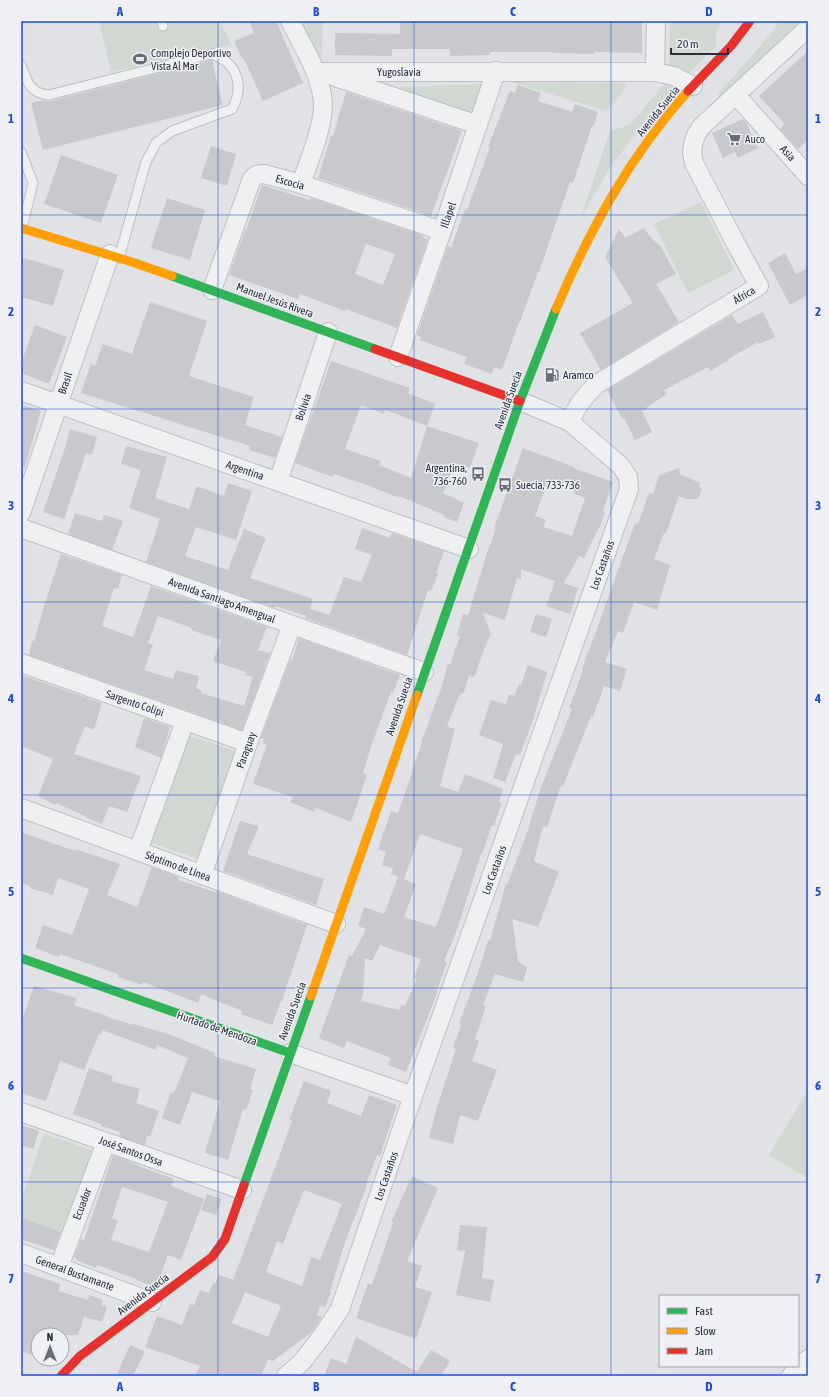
<svg xmlns="http://www.w3.org/2000/svg" width="829" height="1397" font-family="'Asap Condensed',sans-serif">
<style>
.green{fill:#d0d8d1}
.building{fill:#c8c9cd;fill-rule:evenodd}
.lines{fill:none;stroke-linecap:round;stroke-linejoin:round}
.lane-casing{stroke:#bebfc2;stroke-width:11}
.street-casing{stroke:#bebfc2;stroke-width:20}
.lane{stroke:#eff0f2;stroke-width:9}
.street{stroke:#eff0f2;stroke-width:18}
.fast{stroke:#30b455;stroke-width:9}
.slow{stroke:#ff9f0a;stroke-width:9}
.jam{stroke:#e5322d;stroke-width:9}
.grid{fill:none;stroke:#1d4ed8;stroke-width:1;stroke-opacity:0.55}
.labels{text-anchor:middle;stroke-width:3;stroke-linejoin:round;paint-order:stroke}
.poi-label{font-size:11px;fill:#292d3c;stroke:#eef0f5;text-anchor:start}
.street-label{font-size:11px;fill:#292d3c;stroke:#eef0f5}
.neatline{fill:none;stroke:#1d4ed8;stroke-width:1.5}
.grid-label{font-size:13px;text-anchor:middle;font-weight:bold;fill:#1d4ed8}
</style>
<rect width="100%" height="100%" fill="#e1e2e5"/>
<path class="green" d="M99 21H219L232 45 111 72Z
M301 21H323L321 63Z
M670 21H723L716 32V46L690 72 669 67Z
M778 21H808L725 101 718 94 774 30Z
M668 79 676 83 675 87 654 110 611 166 581 217 610 131 630 125Z
M511 82 624 83 626 85 621 95 606 111Z
M483 84 472 116 401 90V87Z
M701 202 734 270 688 293 654 224Z
M185 734 235 751 199 859 149 842Z
M808 1090V1178L769 1155Z
M44 1134 94 1151 65 1234 21 1218V1201Z"/>
<path class="building" d="M249 21H276L303 83 263 101 244 59H242L234 41 254 33Z
M400 21H642V53L594 52V54L553 53V52H490V55L450 56V49H392V56L335 55V33L400 34Z
M808 51V140L798 149 780 129 785 124 759 96Z
M211 60 212 61 223 105 43 150 31 103 43 100 50 101Z
M518 85 541 93 538 101 572 112 575 104 598 112 594 125 592 126 573 183 570 182 539 272H538L520 322H519L502 370 494 367 492 374 464 364 467 357 420 340 421 337 417 335 448 246 451 248 465 209 467 210 490 147H488L510 91 515 93Z
M346 92 462 131 431 216 318 178 331 136H333Z
M743 119 746 122 758 148 738 158 735 152 723 158 712 133Z
M211 146 236 154 227 186 201 178Z
M61 155 118 175 101 223 44 204Z
M262 185 310 200 311 198 424 236 423 238 428 239 397 328 346 309 345 311 300 294 298 299 229 275 245 230H246ZM366 244 395 254 383 285 355 274Z
M167 198 205 210 190 260 151 248Z
M644 228 651 238 661 247 676 274 656 284 679 322 601 370 580 333 633 303 605 257 619 229 625 238Z
M785 253 796 274 808 268V295L790 305 768 263Z
M21 257 64 270 53 306 21 297Z
M150 302 207 321 189 376 254 397 245 425 282 437 275 458 249 450 250 446 81 393 91 364 95 366 103 344 132 354Z
M763 312 775 337 759 344 758 342 728 359 729 360 710 371 708 367 664 390 667 394 647 407V409L642 411 652 432 635 440 624 418 622 419 607 390 732 315 738 324Z
M35 325 67 337 49 384 21 373V363Z
M331 361 410 388 408 393 435 404 427 426 385 410 384 414 361 405 345 449 381 461 379 465 411 478 427 426 479 443 470 468 455 463 443 493 464 503 457 522 443 517 444 515 399 496V498L372 487 334 474 333 477 295 463Z
M21 405 41 411 25 467 21 466Z
M70 429 97 437 92 455 86 453 64 519 43 512 65 448Z
M126 446 167 457 155 498 189 509 197 486 224 496 228 483 252 491 236 540 196 527 185 556 228 570 244 529 266 538 250 578 313 599 310 609 329 615 344 577 361 582 372 555 355 549 362 528 390 538 392 533 444 551 436 573 438 574 431 591 428 590 407 655 305 618 306 616 276 606 275 608 146 562 160 519 129 508 141 470 121 464Z
M523 448 574 467 573 468 613 482 603 511 605 512 600 527H599L584 558 579 556 564 583 578 588 570 614 546 606 555 581 521 569V579L517 578 505 620 483 613 491 634 487 642 474 677 469 676 464 692 459 696 447 726 455 729 440 786 458 792 465 774 503 789 499 802 502 803 494 826 492 825 482 854H481L457 930 444 961 447 962 437 991H438L406 1072 388 1065 391 1058 347 1041 344 1048 319 1038 349 955 352 956 366 929 358 926 364 907 384 914 398 877 416 884 404 917 436 927 463 849 420 834 404 879 391 874 393 868 382 865 386 852 378 849 391 811 398 813 413 770H412L422 743 421 742 431 717H430L442 686 448 664 450 665 460 636 457 635 463 614 468 615 486 556 496 529 494 528ZM548 481 575 491 574 494 585 498 572 536 543 527 546 520 535 516ZM380 945 421 959 414 978 417 979 405 1006 401 1005 399 1010 361 1001 363 995 365 958 372 961Z
M679 468 680 474 700 483 699 486 702 489 698 499H686L679 496 666 533H664L654 559 670 565 657 610 634 602 623 633 618 631 605 662 627 669 620 691 604 686 593 717 591 716 563 786 561 785 547 827 543 826 534 861 559 872 538 927 512 919 518 961 527 968 523 982 495 974 483 1005 486 1006 475 1039 479 1041 472 1061 497 1070 478 1121 460 1115 453 1144 429 1138 437 1107 456 1049 453 1048 461 1025 459 1024 479 970 488 940 490 941 506 884 507 885 528 830 540 790 572 709 569 708 583 670H582L588 651H589L635 523 638 524 649 493 653 494 659 475Z
M75 513 102 521 104 515 123 521 112 550 68 534Z
M61 554 122 575 118 589 114 588 102 626 133 637 151 586 267 627 258 650 270 653 242 730 29 655 32 641H34L45 603ZM158 616 192 628 191 630 221 640 213 661 246 672 245 675 253 677 244 706 201 693 202 691 196 688 199 676 176 670 173 679 144 670 153 644 148 643Z
M536 614 552 619 546 637 530 632Z
M299 638 400 675 393 693 391 692 372 744 363 773 367 775 351 822 316 808 314 812 290 802 293 797 253 784 267 744 263 743 264 739 261 738 290 660H292Z
M528 665 547 672 534 717 520 755 516 754 505 782 493 778 503 744 479 735 491 700 506 704 509 694 514 696 519 684 521 685Z
M21 675 102 703 94 730 85 726 74 754 141 776 127 812 109 806 102 824 86 818 87 817 56 803 55 805 38 796 53 759 21 746Z
M144 718 170 727 161 758 135 747Z
M240 821 259 826 247 854 324 879 316 905 223 871Z
M21 832 75 851 76 849 120 864 107 895 137 907 152 867 179 877 178 880 215 892 216 891 307 925 282 1001H281L272 1025 241 1014 242 1011 201 994 198 1003 143 982 142 985 118 977V974L95 966 60 954 59 957 35 948 43 925 72 935 89 889 58 878 53 895 30 888V886L21 883Z
M34 986 77 998 74 1005 107 1016V1017L134 1025V1024L171 1035 215 1053 214 1056 256 1069 250 1089 253 1090 246 1110 243 1109 228 1160 205 1153 220 1101 192 1092 180 1125 162 1118 171 1092 174 1093 188 1058 157 1045 156 1050 102 1030 101 1035 99 1034 84 1070 60 1061 46 1101 21 1093V1023Z
M89 1068 113 1076 111 1081 140 1089 136 1103 159 1111 150 1137 147 1136 145 1145 119 1136 120 1132 101 1126V1124L73 1114Z
M304 1081 331 1091 327 1103 361 1116 369 1095 397 1105 380 1156 377 1155 366 1185 367 1186 345 1242 330 1292H331L325 1307 320 1306 317 1315 322 1317 312 1332 273 1361 268 1359 261 1376H195L200 1366 145 1347 157 1316 182 1325 190 1304 194 1305 200 1290 209 1293 213 1283 215 1284 219 1275 233 1280 279 1157 292 1121 289 1120ZM304 1190 342 1204 320 1260 311 1257 302 1286 266 1272 277 1241 283 1244ZM245 1292 281 1306 268 1337 232 1323Z
M21 1125 39 1131 33 1149 21 1145Z
M113 1155 138 1165V1166L174 1179 171 1186 204 1199 181 1260 168 1255 158 1282 152 1286 136 1280V1279L97 1265 96 1268 76 1260V1258L74 1257 81 1239 84 1240ZM122 1187 168 1202 149 1252 111 1240 118 1220 112 1218Z
M412 1176 438 1188 407 1261 422 1266 415 1287 432 1292 416 1339 356 1318 368 1283 372 1285 393 1223 391 1222Z
M207 1194 222 1199 216 1215 201 1210Z
M21 1218 61 1232 54 1250 21 1239Z
M460 1225 487 1227 482 1278 494 1280 490 1302 456 1295 465 1251 457 1250Z
M21 1271 60 1284 58 1291 88 1300 89 1295 103 1300 101 1305 107 1307 102 1322 84 1317 78 1335H38V1357L21 1351Z
M356 1337 417 1372 431 1350 450 1361 441 1376H324L331 1358 346 1364Z
M130 1345 145 1352 133 1376H116Z"/>
<g class="lines">
<defs>
<path id="lane" d="M162 21 163 26
M21 65C27 81 29 93 49 95L211 54C237 62 245 85 232 109L172 131 156 143 146 162 119 258
M21 152 33 183 22 228"/>
<path id="street" d="M290 21C302 45 322 76 323 104 323 128 309 161 301 184
M315 72H655L674 76 693 86
M655 72 656 21
M335 77 478 125
M736 95 808 176
M212 290 251 181C254 175 257 174 264 174L301 184 442 231
M398 357 442 231 496 71
M21 391 469 549
M570 422C576 406 585 395 597 384L759 286 737 246 694 163 692 153 693 144 696 135 701 127 808 28
M278 482 328 332
M21 513 110 254
M21 528 424 672
M21 663 248 743
M21 808 336 924
M138 851 185 721
M202 875 248 743 292 625
M290 1053 413 1096
M21 1112 242 1190
M21 1253 152 1302
M59 1267 106 1142
M286 1376 302 1362 322 1336 340 1309 413 1096 629 489 628 477 621 466 570 422 520 401
M791 1376 808 1359"/>
</defs>
<use href="#lane" class="lane-casing"/>
<use href="#street" class="street-casing"/>
<use href="#lane" class="lane"/>
<use href="#street" class="street"/>
<path class="fast" d="M172 276 375 349
M417 695 520 401 556 309
M21 958 290 1053
M244 1185 311 996"/>
<path class="slow" d="M21 228 132 262 172 276
M556 309C590 229 630 156 688 91
M311 996 417 695"/>
<path class="jam" d="M688 91 731 46 750 21
M375 349 520 401
M61 1376 80 1356 212 1257 225 1239 244 1185"/>
</g>
<path class="grid" d="M218 21V1376M414 21V1376M611 21V1376M21 215H808M21 409H808M21 602H808M21 795H808M21 988H808M21 1182H808"/>
<defs>
<symbol id="stadium-bare" viewBox="-9 -9 18 18"><path d="M0-5a6.5 5 0 1 0 0 10a6.5 5 0 1 0 0-10ZM-3.5-1.8h7v3.6h-7Z" fill="#696c77" stroke="#eef0f5" stroke-width="2.5" paint-order="stroke"/></symbol>
<symbol id="supermarket-bare" viewBox="-9 -9 18 18"><path d="M-6-5.5h2.5l.6 2H6L4.5 2H-2.5L-4.4-4H-6ZM-1.5 3.2a1.3 1.3 0 1 0 .1 0ZM3 3.2a1.3 1.3 0 1 0 .1 0Z" fill="#696c77" stroke="#eef0f5" stroke-width="2.5" paint-order="stroke"/></symbol>
<symbol id="fuel-bare" viewBox="-9 -9 18 18"><path d="M-5.5-6h7V0h2V4h1.3V-2.5L3-4.5l.8-.8L6-3V5H2.5V1h-1V6h-7ZM-4.2-4.7v3.2H.2V-4.7Z" fill="#696c77" stroke="#eef0f5" stroke-width="2.5" paint-order="stroke"/></symbol>
<symbol id="bus-bare" viewBox="-9 -9 18 18"><path d="M-5-6H5V4H4V6H2V4H-2V6H-4V4H-5ZM-3.5-4V0h7V-4ZM-3.5 1.2v1.5H-2V1.2ZM2 1.2v1.5H3.5V1.2Z" fill="#696c77" stroke="#eef0f5" stroke-width="2.5" paint-order="stroke"/></symbol>
</defs>
<g fill-rule="evenodd">
<use href="#stadium-bare" x="130" y="49" width="20" height="20"/>
<use href="#supermarket-bare" x="724" y="129" width="20" height="20"/>
<use href="#fuel-bare" x="542" y="365" width="20" height="20"/>
<use href="#bus-bare" x="468" y="464" width="20" height="20"/>
<use href="#bus-bare" x="495" y="475" width="20" height="20"/>
</g>
<g class="labels">
<g class="poi-label">
<text x="151" y="57">Complejo Deportivo<tspan x="151" dy="13">Vista Al Mar</tspan></text>
<text x="745" y="143">Auco</text>
<text x="563" y="379">Aramco</text>
<text x="467" y="472" text-anchor="end">Argentina,<tspan x="467" dy="13">736-760</tspan></text>
<text x="516" y="489">Suecia, 733-736</text>
</g>
<g class="street-label">
<text x="399" y="76">Yugoslavia</text>
<text transform="translate(658 111) rotate(-51)" y="4">Avenida Suecia</text>
<text transform="translate(788 153) rotate(48)" y="4">Asia</text>
<text transform="translate(290 182) rotate(16)" y="4">Escocia</text>
<text transform="translate(448 215) rotate(-71)" y="4">Illapel</text>
<text transform="translate(744 295) rotate(-31)" y="4">África</text>
<text transform="translate(275 300) rotate(20)" y="4">Manuel Jesús Rivera</text>
<text transform="translate(65 383) rotate(-71)" y="4">Brasil</text>
<text transform="translate(508 400) rotate(-70)" y="4">Avenida Suecia</text>
<text transform="translate(303 407) rotate(-71)" y="4">Bolivia</text>
<text transform="translate(245 470) rotate(19)" y="4">Argentina</text>
<text transform="translate(602 565) rotate(-70)" y="4">Los Castaños</text>
<text transform="translate(222 600) rotate(20)" y="4">Avenida Santiago Amengual</text>
<text transform="translate(135 703) rotate(19)" y="4">Sargento Colipi</text>
<text transform="translate(399 706) rotate(-71)" y="4">Avenida Suecia</text>
<text transform="translate(246 750) rotate(-70)" y="4">Paraguay</text>
<text transform="translate(178 866) rotate(20)" y="4">Séptimo de Línea</text>
<text transform="translate(494 870) rotate(-70)" y="4">Los Castaños</text>
<text transform="translate(292 1011) rotate(-70)" y="4">Avenida Suecia</text>
<text transform="translate(217 1028) rotate(19)" y="4">Hurtado de Mendoza</text>
<text transform="translate(131 1151) rotate(20)" y="4">José Santos Ossa</text>
<text transform="translate(386 1176) rotate(-71)" y="4">Los Castaños</text>
<text transform="translate(82 1204) rotate(-69)" y="4">Ecuador</text>
<text transform="translate(75 1273) rotate(20)" y="4">General Bustamante</text>
<text transform="translate(143 1294) rotate(-37)" y="4">Avenida Suecia</text>
</g>
</g>
<rect width="829" height="1397" fill="none" stroke="#eef0f5" stroke-width="44"/>
<rect x="659" y="1295" width="140" height="72" fill="#eef0f5" stroke="#9fa2ab"/>
<rect x="667" y="1308" width="20" height="6" fill="#30b455" stroke="#9fa2ab"/>
<text x="695" y="1315" font-size="12" fill="#292d3c">Fast</text>
<rect x="667" y="1328" width="20" height="6" fill="#ff9f0a" stroke="#9fa2ab"/>
<text x="695" y="1335" font-size="12" fill="#292d3c">Slow</text>
<rect x="667" y="1348" width="20" height="6" fill="#e5322d" stroke="#9fa2ab"/>
<text x="695" y="1355" font-size="12" fill="#292d3c">Jam</text>
<g transform="translate(50 1347)"><circle r="19" fill="#eef0f5" stroke="#9fa2ab"/>
<path d="M0-3L7 15L0 10L-7 15Z" fill="#696c77"/>
<text y="-6" font-size="11" font-weight="bold" text-anchor="middle" fill="#292d3c">N</text>
</g>
<path d="M671 48v6h57v-6" fill="none" stroke="#292d3c" stroke-width="2"/>
<text x="677" y="48" font-size="12" fill="#292d3c" stroke="#eef0f5" stroke-width="3" paint-order="stroke">20 m</text>
<rect x="22" y="22" width="785" height="1353" class="neatline"/>
<g class="grid-label">
<text x="120" y="16">A</text>
<text x="316" y="16">B</text>
<text x="513" y="16">C</text>
<text x="709" y="16">D</text>
<text x="11" y="123">1</text>
<text x="818" y="123">1</text>
<text x="11" y="316">2</text>
<text x="818" y="316">2</text>
<text x="11" y="510">3</text>
<text x="818" y="510">3</text>
<text x="11" y="703">4</text>
<text x="818" y="703">4</text>
<text x="11" y="896">5</text>
<text x="818" y="896">5</text>
<text x="11" y="1090">6</text>
<text x="818" y="1090">6</text>
<text x="11" y="1283">7</text>
<text x="818" y="1283">7</text>
<text x="120" y="1391">A</text>
<text x="316" y="1391">B</text>
<text x="513" y="1391">C</text>
<text x="709" y="1391">D</text>
</g>
</svg>
